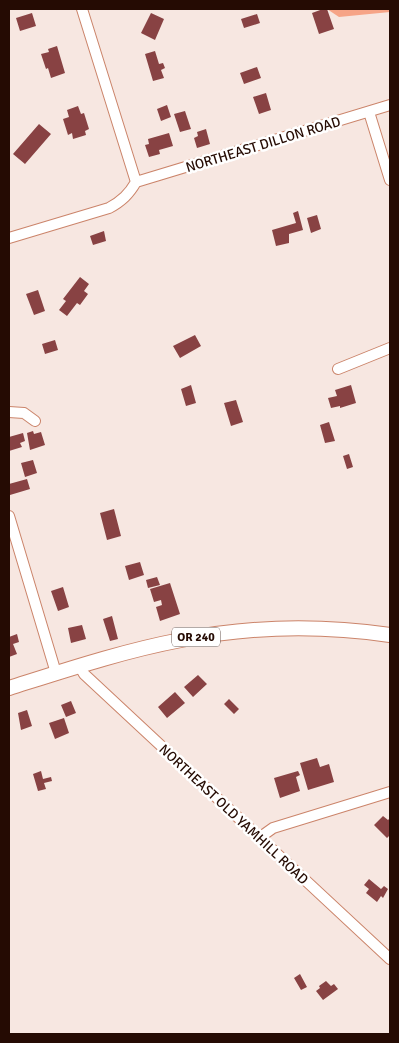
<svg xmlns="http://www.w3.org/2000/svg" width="399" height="1043" font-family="Signika,sans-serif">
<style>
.forest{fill:#f6a487}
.building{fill:#884243}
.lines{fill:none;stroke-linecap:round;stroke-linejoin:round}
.minor-casing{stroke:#cb846a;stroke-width:12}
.major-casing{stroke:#cb846a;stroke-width:16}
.minor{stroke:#fff;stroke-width:10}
.major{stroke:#fff;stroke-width:14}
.labels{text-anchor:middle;stroke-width:5;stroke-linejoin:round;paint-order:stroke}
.shield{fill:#fff;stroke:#66544f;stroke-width:1}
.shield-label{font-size:12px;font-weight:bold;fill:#250b03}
.street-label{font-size:14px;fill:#250b03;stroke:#fff}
</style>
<rect width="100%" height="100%" fill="#f7e7e1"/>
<path class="forest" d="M327 9H390V12L339 17Z"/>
<path class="building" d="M323 9H327L334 29 319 34 312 13Z
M32 13 36 26 20 31 16 18Z
M151 13 164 19 155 40 141 33Z
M257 14 260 23 244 28 241 19Z
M57 46 65 73 51 78 48 68 46 69 41 54 49 52 48 49Z
M155 51 159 64 163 63 165 68 161 70 164 78 153 81 145 54Z
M257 67 261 78 244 84 240 73Z
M266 93 271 110 259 114 253 97Z
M167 105 171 117 161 121 157 109Z
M78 106 81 114 84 113 89 129 85 131 86 135 73 139 72 133 68 135 63 119 69 117 67 110Z
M185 111 191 129 180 132 174 114Z
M39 124 51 134 25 164 13 154Z
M206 129 210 144 197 148 194 138 198 136 197 132Z
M169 133 173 146 159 150 160 154 149 157 145 145 149 144 148 139Z
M298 211 303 230 289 234V243L276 246 272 230 296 223 293 213Z
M317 215 321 229 311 233 307 218Z
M104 231 106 241 93 245 90 236Z
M80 277 89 284 84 291 88 294 80 305 77 303 67 316 59 310 66 301 63 299Z
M38 290 45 311 34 315 26 294Z
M195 335 201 346 180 358 173 346Z
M55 340 58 350 45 354 42 344Z
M191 385 196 403 186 406 181 389Z
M351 385 356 403 340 408V406L331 408 328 398 337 396 335 390Z
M236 400 243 422 231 426 224 403Z
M329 422 335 441 325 443 320 425Z
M33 431 34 434 41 432 45 445 30 450 27 433Z
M23 433 25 441 20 443 22 447 9 451V437Z
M349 454 353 467 347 469 343 456Z
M33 460 37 473 25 477 21 463Z
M27 479 30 489 10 495 9 484Z
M114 509 121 536 107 540 100 513Z
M140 562 144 575 129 580 125 566Z
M157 577 160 585 148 588 146 580Z
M170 583 180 614 160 621 156 607 162 605 161 600 154 602 150 589Z
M63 587 69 607 58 611 51 591Z
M112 616 118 639 110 641 103 619Z
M82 625 86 639 71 643 68 628Z
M17 634 19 642 13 644 17 654 9 657V637Z
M198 675 207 684 193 697 184 687Z
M175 692 185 703 167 718 158 707Z
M229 699 239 709 234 714 224 704Z
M71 701 76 713 66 717 61 705Z
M27 710 32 726 21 730 18 713Z
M64 718 69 733 55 739 49 723Z
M317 758 320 767 329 764 334 782 308 790 300 763Z
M41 771 43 779 51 777 52 781 44 783 46 789 38 791 33 774Z
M298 771 300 775 296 777 300 791 280 798 274 778Z
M383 816 388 820 390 818V835L387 838 374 825Z
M369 879 381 889 384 886 388 889 383 898 381 896 377 902 366 893 369 889 364 885Z
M300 974 307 987 301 990 294 978Z
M326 981 331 986 334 984 338 989 323 1000 316 991 320 988 319 986Z"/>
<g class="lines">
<defs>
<path id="minor" d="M369 112 390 180
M136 182 390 105
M9 238 109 208C122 201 129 194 136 182L82 9
M338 369 390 348
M9 412 24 413 35 421
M9 516 56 673
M80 667 84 674 390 959
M259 838 273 828 390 792"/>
<path id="major" d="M9 688C66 670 123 651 181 640 250 626 321 625 390 635"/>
</defs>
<use href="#minor" class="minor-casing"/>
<use href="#major" class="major-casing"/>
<use href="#minor" class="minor"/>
<use href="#major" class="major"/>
</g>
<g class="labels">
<rect class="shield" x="172" y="627.5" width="48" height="19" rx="4"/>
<g class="shield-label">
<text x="196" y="641">OR 240</text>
</g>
<g class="street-label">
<text transform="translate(263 144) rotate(-17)" y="5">NORTHEAST DILLON ROAD</text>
<text transform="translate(234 814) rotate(43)" y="5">NORTHEAST OLD YAMHILL ROAD</text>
</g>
</g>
<rect width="399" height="1043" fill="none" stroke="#250b03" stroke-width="20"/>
</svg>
